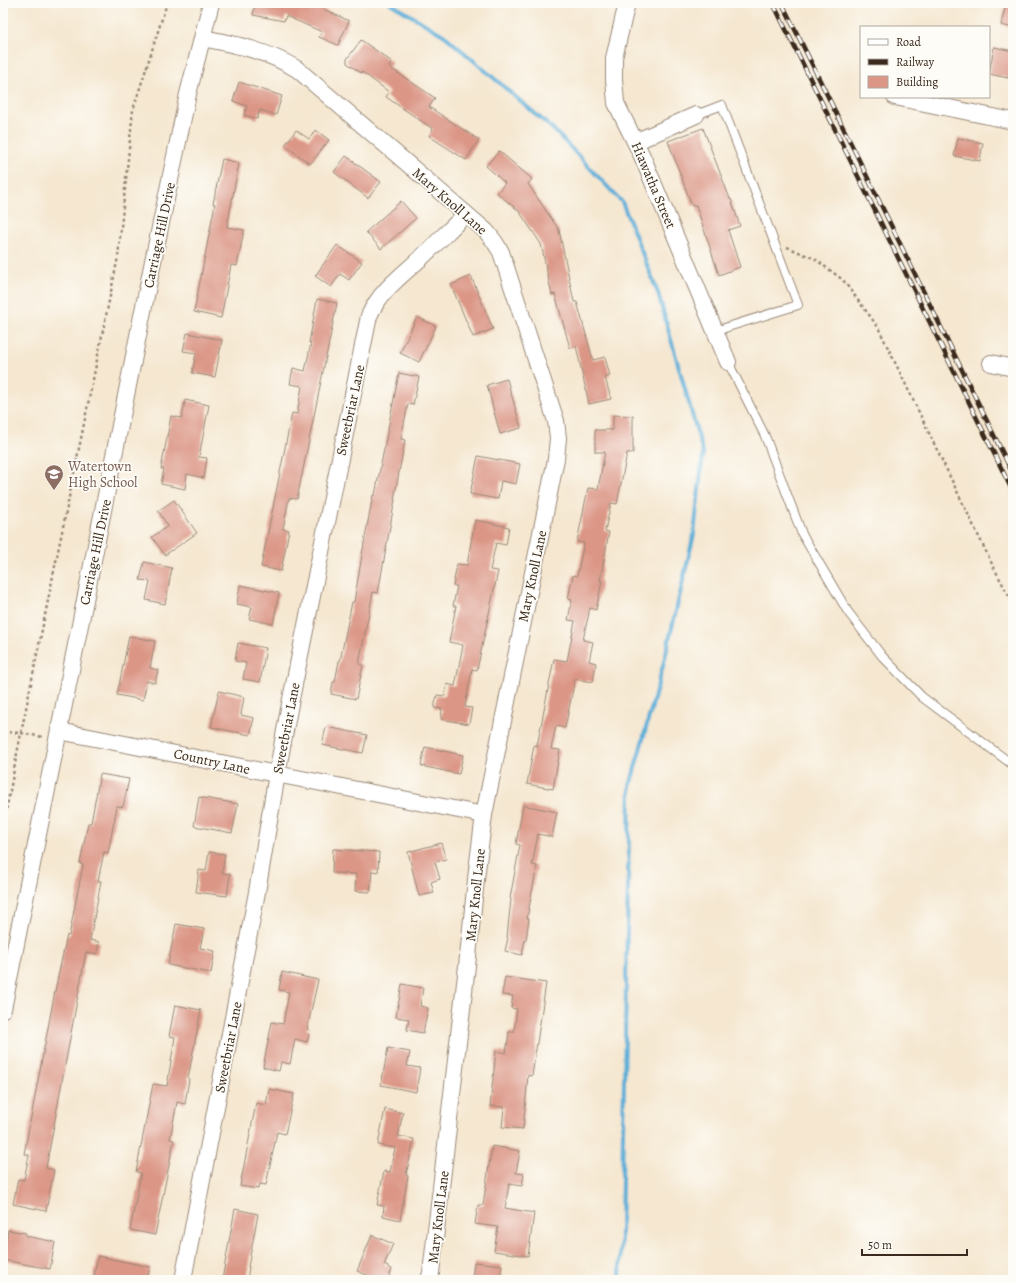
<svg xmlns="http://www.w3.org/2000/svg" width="1016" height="1283" font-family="Alegreya,serif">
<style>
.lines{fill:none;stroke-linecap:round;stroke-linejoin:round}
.stream{stroke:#5daed8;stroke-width:4}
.building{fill:#db9686}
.lane-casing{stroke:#988877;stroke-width:10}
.street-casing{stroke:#988877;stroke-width:18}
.path{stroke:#988877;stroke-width:2.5;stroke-dasharray:3 3;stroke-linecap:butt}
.lane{stroke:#fff;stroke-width:8}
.street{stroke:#fff;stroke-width:16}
.rail-casing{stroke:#3b2a1e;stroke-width:4.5}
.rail{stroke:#fdfcf7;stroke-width:3;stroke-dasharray:9;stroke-linecap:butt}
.labels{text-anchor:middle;stroke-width:3.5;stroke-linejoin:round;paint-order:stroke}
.street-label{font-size:14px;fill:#3b2a1e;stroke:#fdfcf7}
.education-label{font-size:14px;fill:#785e54;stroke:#fdfcf7;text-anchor:start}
</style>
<rect width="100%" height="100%" fill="#fdfcf7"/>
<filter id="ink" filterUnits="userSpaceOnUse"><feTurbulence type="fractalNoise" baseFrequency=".025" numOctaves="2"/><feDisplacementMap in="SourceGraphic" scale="8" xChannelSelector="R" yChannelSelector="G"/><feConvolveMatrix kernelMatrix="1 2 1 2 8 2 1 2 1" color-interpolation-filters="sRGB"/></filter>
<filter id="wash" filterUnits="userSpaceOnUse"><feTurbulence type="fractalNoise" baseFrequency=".012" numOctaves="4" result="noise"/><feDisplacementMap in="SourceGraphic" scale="16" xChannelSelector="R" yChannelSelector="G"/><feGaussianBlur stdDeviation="0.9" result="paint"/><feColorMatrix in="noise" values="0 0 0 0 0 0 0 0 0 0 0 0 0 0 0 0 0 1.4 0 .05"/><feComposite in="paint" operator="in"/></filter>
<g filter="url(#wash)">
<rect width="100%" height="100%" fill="#f5e7d0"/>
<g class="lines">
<path class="stream" d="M390 3 445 36 553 129 622 202 658 293 703 453 694 534 663 666 630 786 620 1280"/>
</g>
<g id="blocks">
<path class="building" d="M255 3H310L349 21 338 45 319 37 322 32 286 16 284 21 253 15Z
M1006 3H1013V28L1001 25Z
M361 40 392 62 389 67 435 98 429 107 479 140 466 160 429 136 433 129 386 97 389 92 362 72 361 73 347 63V59Z
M994 47 1013 51 1008 78 989 74Z
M239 82 282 96 276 115 260 110 257 119 244 115 247 106 233 101Z
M703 128 730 199H731L740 226 728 230 740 267 719 275 696 205 692 206 668 141Z
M296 130 309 139 316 130 329 140 310 164 285 145Z
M958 138 983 143 980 161 954 156Z
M499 151 532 179 528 184 559 230 574 302H577L593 360 605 357 610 376 605 377 611 399 589 404 576 346 570 348 555 294 552 295 541 244 519 211 497 193 505 183 486 166Z
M346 156 381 182 368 198 334 172Z
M222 159 239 163 227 227 244 230 237 266 231 265 221 318 194 312 215 204H213Z
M401 201 416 218 381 249 366 232Z
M337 245 362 262 349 280 340 274 331 287 315 276Z
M471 276 493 329 473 337 451 285Z
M317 299 337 303 297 499 289 498 283 529 289 530 281 571 261 567 292 413 297 414 302 386 290 384 293 368 305 371 311 343H309Z
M417 317 436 326 419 362 400 353Z
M187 333 222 340 215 377 192 373 196 353 183 351Z
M399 373 419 377 413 405 408 404 401 439 405 440 394 499H395L378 593 373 592 359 664 363 665 356 699 331 694 333 682H335L339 661H340L352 602H354L366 532 373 495H375Z
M507 379 521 428 500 434 487 385Z
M185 400 209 405 199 457 207 458 204 478 187 474 185 489 161 484 164 469H161L171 416 182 418Z
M613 415 633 416V453H627L617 504 611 503 605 531 609 532 600 581H602L596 610 590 608 583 640 593 642 589 661 596 663 593 682 575 679 565 728 556 726 551 749 560 750 553 789 527 784 534 745 537 746 554 659 567 661 575 621 568 620 572 600 568 599 573 575 577 576 584 543 577 542 588 488 598 489 605 452H595V430H613Z
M478 456 520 464 516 484 501 481 498 499 470 494Z
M174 500 197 533 165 555 152 537 168 526 158 511Z
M475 520 509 527 506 545 496 543 490 570 498 571 477 670 472 669 465 707 472 708 469 724 441 719 442 709 434 708 437 695 445 696 447 684 455 686 463 645 449 642 456 606H453L457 586H453L457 564 467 565Z
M144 562 172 568 165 604 146 600 150 581 140 580Z
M240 585 279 593 273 624 249 619 252 607 237 604Z
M129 636 155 641 150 668 158 670 155 683 147 681 143 700 117 695Z
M238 643 266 648 260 682 243 679 246 663 235 661Z
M219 691 244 697 241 715 254 718 250 735 211 727Z
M326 727 367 735 363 753 322 745Z
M425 747 463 755 459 774 421 766Z
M100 774 129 779 123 807 117 806 108 853 104 852 98 881H101L90 940 99 942 97 954 86 952 46 1168 54 1170 46 1211 13 1204 18 1179 24 1180 29 1155 24 1154 55 991 67 935 69 936 83 865 80 864 88 823H91Z
M199 797 238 804 232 833 194 826Z
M523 805 557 812 552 837 538 834 532 865 537 866 527 918H529L526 940H525L522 955 505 951 508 938 507 937 511 899 510 898 520 845 516 844Z
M441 843 446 859 435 862 440 879 431 882 434 893 419 896 408 852Z
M333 849 379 852 378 872 372 871 370 892 355 891 356 874 332 873Z
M209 852 225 854 222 873 230 874 227 896 196 892 199 870 206 871Z
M176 924 204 929 200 948 215 951 211 973 168 965Z
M282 972 318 980 307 1029 310 1030 307 1042 295 1039 290 1064 281 1062 279 1071 263 1067 272 1022 283 1024 289 992 279 990Z
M505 977 546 983 532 1076 528 1075 523 1129 502 1127 504 1107 490 1106 496 1051 506 1053 509 1032H514L517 1009 511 1008 513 996 502 995Z
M402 984 423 988 420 1006 428 1008 423 1033 407 1030 409 1019 396 1017Z
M175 1005 201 1010 188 1078 189 1079 185 1104 177 1102 170 1139 174 1140 155 1235 130 1230 141 1173 136 1172 153 1084 167 1086 175 1037 169 1036Z
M388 1048 410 1052 407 1066 420 1068 416 1092 381 1085Z
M269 1089 294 1094 285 1134 277 1132 266 1185 260 1184 258 1189 240 1186 256 1103 266 1105Z
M385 1109 403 1113 398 1136 414 1139 406 1175 408 1176 400 1220 383 1216 384 1206 377 1205 384 1171 390 1172 395 1148 378 1145Z
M492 1146 520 1151 516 1173 524 1174 522 1186 509 1184 505 1208 534 1213 528 1256 494 1251 498 1227 475 1224 478 1205H483Z
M235 1209 258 1214 248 1267H249L247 1280H222Z
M8 1230 26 1233V1236L55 1242 50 1269 3 1260Z
M372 1235 393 1244 384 1265 392 1269 388 1280H379L357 1271Z
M98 1256 150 1267 147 1280H93Z
M474 1262 502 1265 500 1280H472Z"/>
</g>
</g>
<g filter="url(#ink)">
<use href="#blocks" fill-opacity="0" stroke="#988877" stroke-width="1"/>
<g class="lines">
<defs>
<path id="lane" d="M696 115 722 105 798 305 715 331
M728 362 765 436 802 534 848 612 882 656 922 697 1013 765"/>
<path id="street" d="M627 3 614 58V80L616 103 642 156 728 362
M202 38C238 45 265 50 297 69L486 231 494 241 501 252 556 421 558 438 556 459 484 815 477 870 467 966 431 1273 429 1280
M895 97 1013 121
M635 142 696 115
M991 363 1013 368
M59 731 484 815
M3 1009 152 266 188 94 211 3
M183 1280 257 892 277 774 289 709 369 316C380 291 402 275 422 257 437 243 451 228 466 214"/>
</defs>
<use href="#lane" class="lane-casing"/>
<use href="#street" class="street-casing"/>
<path class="path" d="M787 247 815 259 843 280 878 327 992 564 1013 604
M3 732 21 733 43 737
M3 827 21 733 118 257 133 110 167 3"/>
<use href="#lane" class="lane"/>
<use href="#street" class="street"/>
<defs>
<path id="rail" d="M773 3 1013 492
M782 3 1013 474"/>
</defs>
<use href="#rail" class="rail-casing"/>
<use href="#rail" class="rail"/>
</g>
</g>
<defs>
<symbol id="school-pin" viewBox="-11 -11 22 30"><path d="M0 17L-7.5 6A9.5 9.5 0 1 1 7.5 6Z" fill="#8d6e63" stroke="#fdfcf7"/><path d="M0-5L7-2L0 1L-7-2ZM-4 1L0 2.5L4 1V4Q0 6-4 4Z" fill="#fff"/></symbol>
</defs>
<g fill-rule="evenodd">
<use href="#school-pin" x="43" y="463" width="22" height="30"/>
</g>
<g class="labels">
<g class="street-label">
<text transform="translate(654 185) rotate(67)" y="5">Hiawatha Street</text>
<text transform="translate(450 201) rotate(41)" y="5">Mary Knoll Lane</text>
<text transform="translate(159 235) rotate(-78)" y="5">Carriage Hill Drive</text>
<text transform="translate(350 410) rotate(-78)" y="5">Sweetbriar Lane</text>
<text transform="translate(95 552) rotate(-78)" y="5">Carriage Hill Drive</text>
<text transform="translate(532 576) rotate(-78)" y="5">Mary Knoll Lane</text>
<text transform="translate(286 728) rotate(-79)" y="5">Sweetbriar Lane</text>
<text transform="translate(212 761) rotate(12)" y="5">Country Lane</text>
<text transform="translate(475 895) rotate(-84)" y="5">Mary Knoll Lane</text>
<text transform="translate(228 1047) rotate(-79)" y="5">Sweetbriar Lane</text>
<text transform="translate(438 1217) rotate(-83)" y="5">Mary Knoll Lane</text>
</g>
<g class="education-label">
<text x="68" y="471">Watertown<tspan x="68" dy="16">High School</tspan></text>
</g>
</g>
<rect width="1016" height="1283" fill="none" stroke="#fdfcf7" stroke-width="16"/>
<rect x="860" y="26" width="130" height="72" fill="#fdfcf7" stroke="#afa8a0"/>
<rect x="868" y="39" width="20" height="6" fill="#ffffff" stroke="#afa8a0"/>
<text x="896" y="46" font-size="12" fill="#3b2a1e">Road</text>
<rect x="868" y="59" width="20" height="6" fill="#3b2a1e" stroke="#afa8a0"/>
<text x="896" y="66" font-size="12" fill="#3b2a1e">Railway</text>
<rect x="868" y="76" width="20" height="12" fill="#db9686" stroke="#afa8a0"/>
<text x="896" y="86" font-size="12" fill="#3b2a1e">Building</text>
<path d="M862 1249v6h105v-6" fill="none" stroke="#3b2a1e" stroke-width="2"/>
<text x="868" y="1249" font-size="12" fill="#3b2a1e" stroke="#fdfcf7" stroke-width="3" paint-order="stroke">50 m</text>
</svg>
